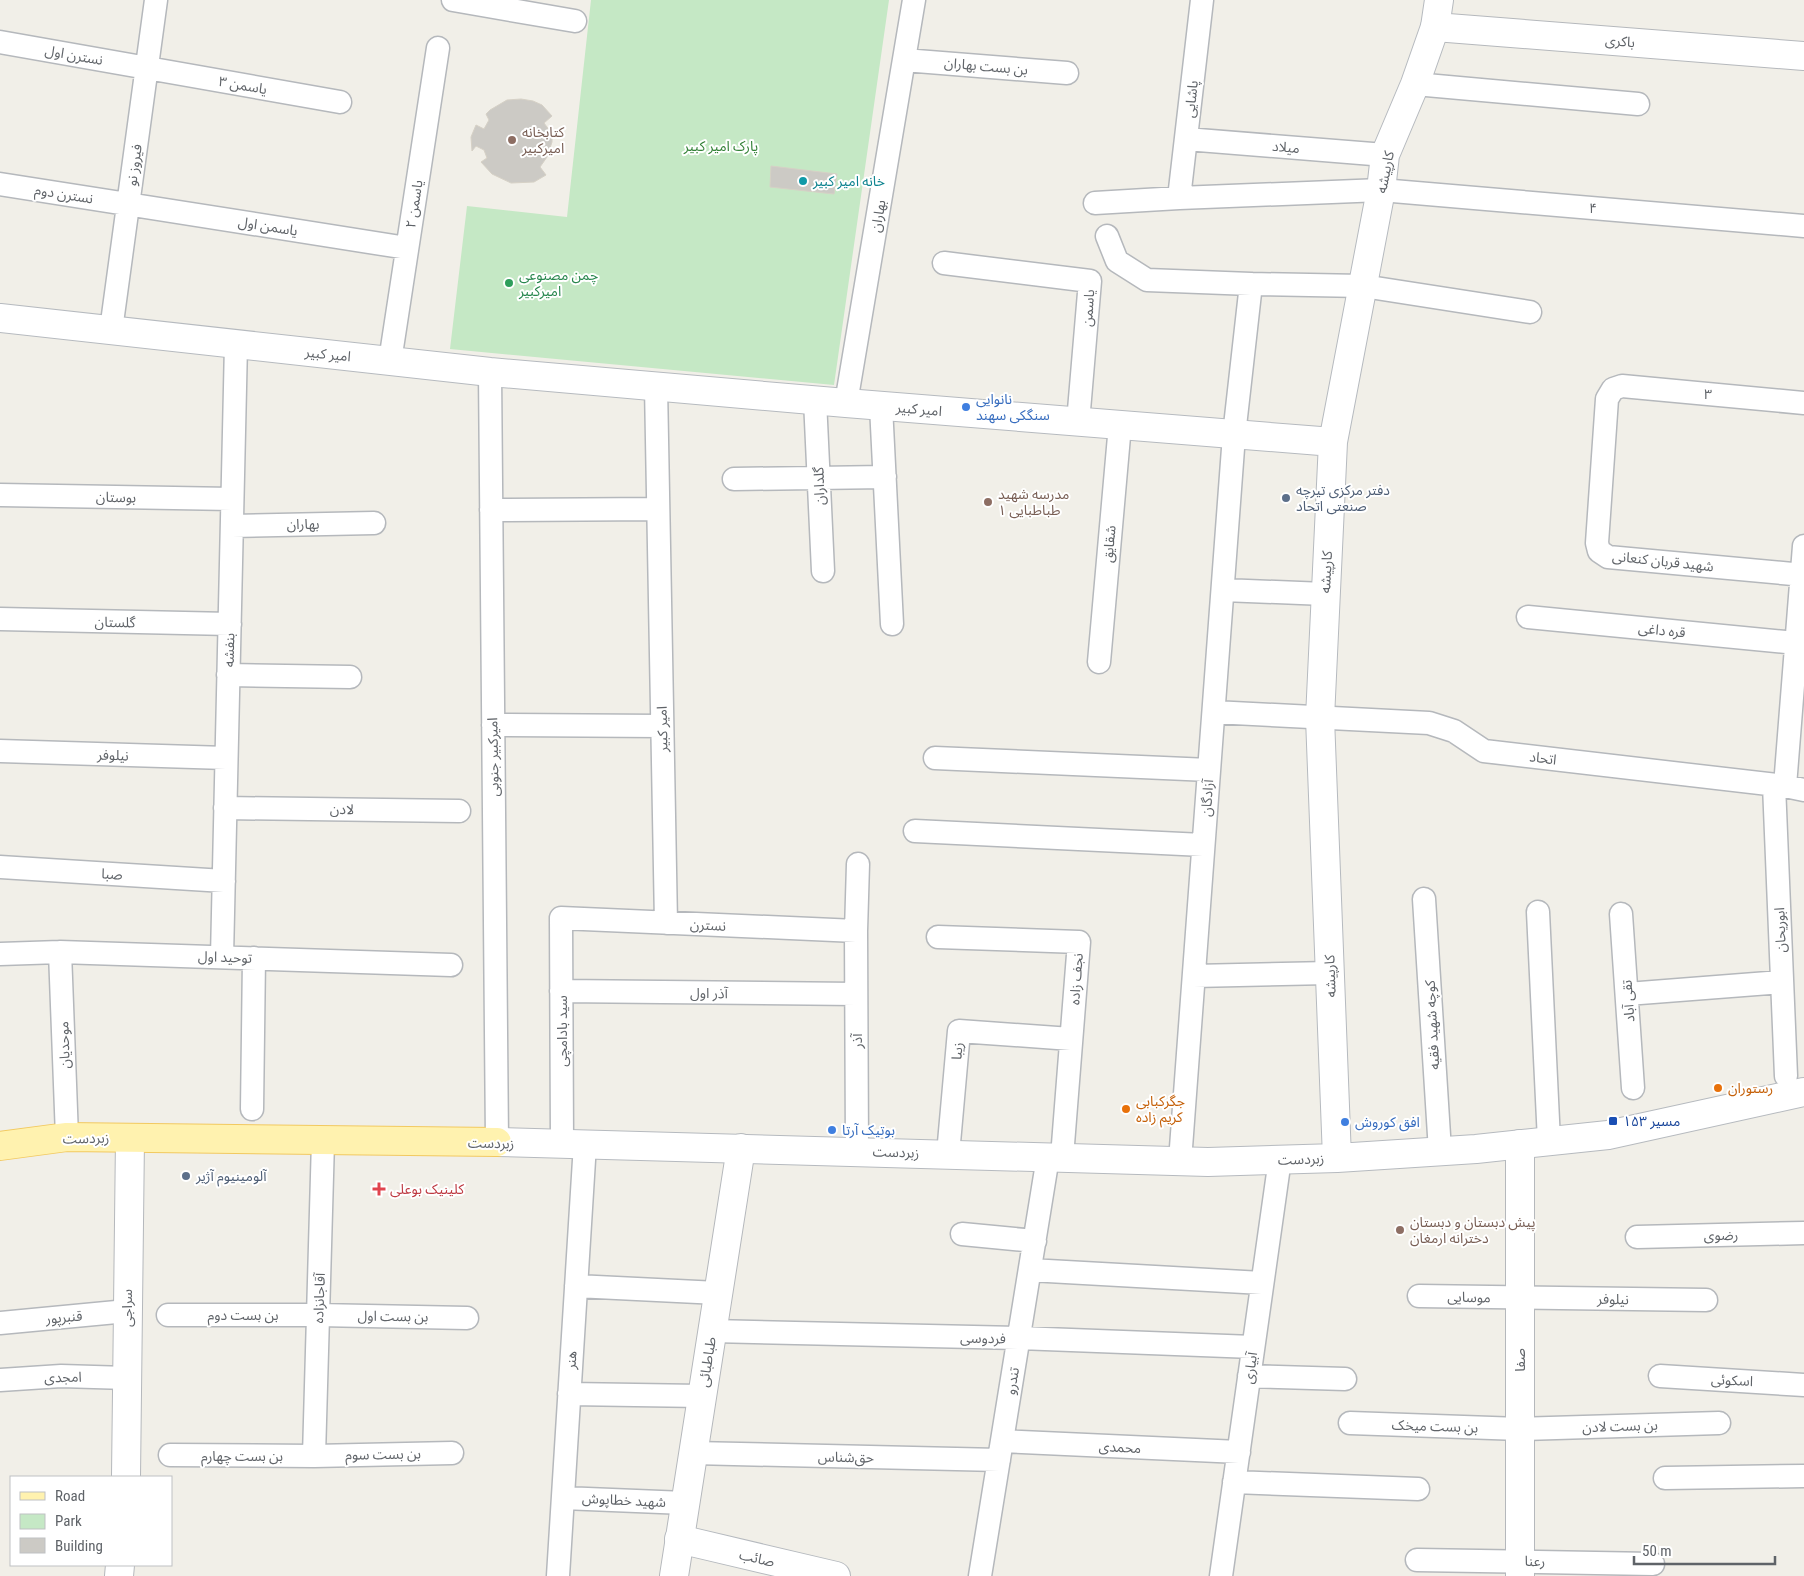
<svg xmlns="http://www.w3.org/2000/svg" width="1804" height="1576" font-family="'Roboto Condensed','Noto Sans Arabic',sans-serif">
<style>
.green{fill:#c5e8c5}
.building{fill:#cccac5;stroke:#d6d1c6}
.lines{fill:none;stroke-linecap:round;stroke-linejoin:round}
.minor-casing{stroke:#b5b8bc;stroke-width:25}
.tertiary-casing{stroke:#b5b8bc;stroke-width:30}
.secondary-casing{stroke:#b6babf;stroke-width:30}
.primary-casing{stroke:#f2c960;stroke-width:30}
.minor{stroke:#fff;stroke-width:22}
.tertiary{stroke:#fff;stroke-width:28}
.secondary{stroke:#fff;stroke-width:28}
.primary{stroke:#fff2af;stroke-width:28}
.education-dot{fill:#8d6e63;stroke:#fff;stroke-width:2}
.culture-dot{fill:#0f9aa8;stroke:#fff;stroke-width:2}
.leisure-dot{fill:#2e9e5b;stroke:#fff;stroke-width:2}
.shop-dot{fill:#3f7fe0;stroke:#fff;stroke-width:2}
.service-dot{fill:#5c6f8a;stroke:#fff;stroke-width:2}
.food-dot{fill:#e8710a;stroke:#fff;stroke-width:2}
.transit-dot{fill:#1a4fb4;stroke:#fff;stroke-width:2}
.health-dot{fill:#e0444e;stroke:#fff;stroke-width:2}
.labels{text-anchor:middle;stroke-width:4;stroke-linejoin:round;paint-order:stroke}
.street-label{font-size:14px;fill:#5f6368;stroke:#fff}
.education-label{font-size:14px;fill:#785e54;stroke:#fff;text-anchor:start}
.park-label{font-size:14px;fill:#348238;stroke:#fff}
.culture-label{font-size:14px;fill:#0d838f;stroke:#fff;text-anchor:start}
.leisure-label{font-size:14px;fill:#27864d;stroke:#fff;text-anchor:start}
.shop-label{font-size:14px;fill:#366cbe;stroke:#fff;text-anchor:start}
.service-label{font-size:14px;fill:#4e5e75;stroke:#fff;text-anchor:start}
.food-label{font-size:14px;fill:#c56008;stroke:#fff;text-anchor:start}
.transit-label{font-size:14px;fill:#164399;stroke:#fff;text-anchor:start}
.health-label{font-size:14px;fill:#be3a42;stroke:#fff;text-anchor:start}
</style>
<rect width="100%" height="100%" fill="#f1efe8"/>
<path class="green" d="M591 0H889L834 385 450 349 467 206 567 217Z"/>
<path class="building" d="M521 99 533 101 542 105 552 116 544 123 552 134V142L547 157 540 167 546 175 534 182 511 183 492 174 481 162 487 158 484 150 476 146 472 151 471 137 476 125 484 129 489 120 486 114 490 110 507 100Z
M771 166 837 174 834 194 770 187Z"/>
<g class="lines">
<defs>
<path id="minor" d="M453 0 575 21
M0 42 340 102
M904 60 1067 73
M1415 84 1638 104
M1186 139 1385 155
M0 184 407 248
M1179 198 1202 0
M1095 203 1179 198 1381 190 1804 226
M1107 236 1117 261 1147 280 1251 284 1363 286 1530 312
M944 263 1090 281 1078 422
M111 330 156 0
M390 361 438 48
M490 372 497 1142
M656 386 666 923
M815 400 823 571
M846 403 914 0
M1804 403 1622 386 1613 389 1607 399 1597 543 1599 551 1608 557 1804 575
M881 406 892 624
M734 479 885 477
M0 495 232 499
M491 510 658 509
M232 526 374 523
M1223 590 1325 594
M1528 617 1796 643
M0 619 230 624
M1099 662 1120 425
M228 675 350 677
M1214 712 1429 723 1454 731 1484 751 1785 786 1804 790
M493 725 662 726
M0 751 226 758
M935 758 1209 770
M1774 785 1786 1076
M1785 786 1804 546
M225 808 459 811
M915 831 1203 845
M0 867 224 881
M1424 899 1440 1151
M1538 912 1549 1141
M1621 914 1633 1088
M938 937 1079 942 1062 1157
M60 952 67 1137
M0 954 60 952 451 965
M222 957 236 344
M1194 976 1329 973
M561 991 856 994
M1627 994 1782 982
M252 1109 254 958
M562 1144 561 918 856 931
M857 1151 856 931 858 864
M948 1154 959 1031 1071 1039
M1180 1161 1234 435 1251 284
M962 1234 1035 1241
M1637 1237 1804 1233
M1030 1270 1262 1283
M576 1286 718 1293
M1419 1296 1706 1300
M168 1315H318L467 1318
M0 1323 127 1311
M712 1331 1019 1338 1253 1347
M1249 1376 1345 1379
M1660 1376 1804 1385
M0 1380 61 1376 127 1378
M569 1394 702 1396
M1350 1423 1520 1429 1719 1423
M1002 1441 1239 1452
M693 1453 999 1460
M170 1455 314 1456 452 1453
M314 1456 323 1141
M1665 1478 1804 1476
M1234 1482 1418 1489
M563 1498 685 1503
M1417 1560 1653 1564
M558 1576 585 1144
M980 1576 1048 1157
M1221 1576 1280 1159"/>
<path id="tertiary" d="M1435 27 1804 56
M1520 1144V1576
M126 1477 130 1138
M119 1576 120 1565
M674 1576 741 1148"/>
<path id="secondary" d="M0 318 490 372 846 403 1333 442
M497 1142 1208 1162 1337 1158 1476 1149 1608 1135 1804 1092
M1337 1158 1320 718 1333 442 1381 190 1385 155 1415 84 1435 27 1439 0
M679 1539 836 1576"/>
<path id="primary" d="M0 1146 67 1137 497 1142"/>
</defs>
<use href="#minor" class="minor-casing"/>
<use href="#tertiary" class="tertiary-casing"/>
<use href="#secondary" class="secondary-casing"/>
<use href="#primary" class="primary-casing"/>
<use href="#minor" class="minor"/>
<use href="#tertiary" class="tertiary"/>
<use href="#secondary" class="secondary"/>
<use href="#primary" class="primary"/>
</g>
<g class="education-dot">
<circle cx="512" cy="140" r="5"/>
<circle cx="988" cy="502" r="5"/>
<circle cx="1400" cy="1230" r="5"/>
</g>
<circle class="culture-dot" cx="803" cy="181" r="5"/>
<circle class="leisure-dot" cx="509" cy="283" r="5"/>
<g class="shop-dot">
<circle cx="966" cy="407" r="5"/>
<circle cx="1345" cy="1122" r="5"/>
<circle cx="832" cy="1130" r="5"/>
</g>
<g class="service-dot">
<circle cx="1286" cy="498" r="5"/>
<circle cx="186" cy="1176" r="5"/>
</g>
<g class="food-dot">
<circle cx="1718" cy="1088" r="5"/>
<circle cx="1126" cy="1109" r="5"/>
</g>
<rect class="transit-dot" x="1608" y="1116" width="10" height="10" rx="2.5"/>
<path class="health-dot" d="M376.5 1181.5h5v5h5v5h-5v5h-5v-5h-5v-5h5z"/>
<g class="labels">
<g class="street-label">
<text transform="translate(1620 41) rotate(5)" y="5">باکری</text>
<text transform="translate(74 55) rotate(10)" y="5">نسترن اول</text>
<text transform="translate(986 66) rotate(5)" y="5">بن بست بهاران</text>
<text transform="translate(243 85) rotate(10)" y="5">یاسمن ۳</text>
<text transform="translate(1191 99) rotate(-84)" y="5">پاشایی</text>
<text transform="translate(1286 147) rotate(5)" y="5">میلاد</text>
<text transform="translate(134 165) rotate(-82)" y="5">فیروز نو</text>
<text transform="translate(1385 172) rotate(-79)" y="5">کارپیشه</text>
<text transform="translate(64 194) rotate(9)" y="5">نسترن دوم</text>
<text transform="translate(414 204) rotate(-81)" y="5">یاسمن ۲</text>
<text transform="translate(1593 208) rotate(5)" y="5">۴</text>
<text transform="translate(878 216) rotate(-80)" y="5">بهاران</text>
<text transform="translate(268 226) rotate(9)" y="5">یاسمن اول</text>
<text transform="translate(1088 308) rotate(-86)" y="5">یاسمن</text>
<text transform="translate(328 354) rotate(6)" y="5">امیر کبیر</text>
<text transform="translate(1708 394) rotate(5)" y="5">۳</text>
<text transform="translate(919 409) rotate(5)" y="5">امیر کبیر</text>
<text transform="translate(819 486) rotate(-92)" y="5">گلداران</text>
<text transform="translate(116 497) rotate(1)" y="5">بوستان</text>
<text transform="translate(303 524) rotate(-1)" y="5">بهاران</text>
<text transform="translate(1109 544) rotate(-85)" y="5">شقایق</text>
<text transform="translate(1663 561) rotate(6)" y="5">شهید قربان کنعانی</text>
<text transform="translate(1326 572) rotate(-87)" y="5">کارپیشه</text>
<text transform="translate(115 622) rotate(1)" y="5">گلستان</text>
<text transform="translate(1662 630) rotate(6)" y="5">قره داغی</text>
<text transform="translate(229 650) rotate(-89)" y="5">بنفشه</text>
<text transform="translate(662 729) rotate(-91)" y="5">امیر کبیر</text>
<text transform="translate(113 755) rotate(2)" y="5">نیلوفر</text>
<text transform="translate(493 757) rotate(-91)" y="5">امیرکبیر جنوبی</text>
<text transform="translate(1543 758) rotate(7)" y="5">اتحاد</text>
<text transform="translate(1207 798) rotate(-86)" y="5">آزادگان</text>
<text transform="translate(342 809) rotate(1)" y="5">لادن</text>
<text transform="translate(112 874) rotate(4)" y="5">صبا</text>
<text transform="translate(708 925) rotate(3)" y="5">نسترن</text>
<text transform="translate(1780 930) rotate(-92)" y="5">ابوریحان</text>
<text transform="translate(225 957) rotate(2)" y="5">توحید اول</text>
<text transform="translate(1330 976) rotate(-92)" y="5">کارپیشه</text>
<text transform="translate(1076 979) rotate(-86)" y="5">نجف زاده</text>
<text transform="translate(709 993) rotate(1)" y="5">آذر اول</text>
<text transform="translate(1628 1001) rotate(-94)" y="5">تقی آباد</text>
<text transform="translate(1432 1025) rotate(-93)" y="5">کوچه شهید فقیه</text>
<text transform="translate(562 1031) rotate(-90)" y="5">سید بادامچی</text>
<text transform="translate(857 1041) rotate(-90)" y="5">آذر</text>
<text transform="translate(64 1045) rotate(-92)" y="5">موحدیان</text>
<text transform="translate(957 1051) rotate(-85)" y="5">زیبا</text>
<text transform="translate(86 1138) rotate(-1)" y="5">زبردست</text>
<text transform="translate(491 1143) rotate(1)" y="5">زبردست</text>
<text transform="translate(896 1152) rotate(2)" y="5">زبردست</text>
<text transform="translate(1301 1159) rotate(-2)" y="5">زبردست</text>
<text transform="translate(1721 1235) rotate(-1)" y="5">رضوی</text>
<text transform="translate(1469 1297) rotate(1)" y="5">موسایی</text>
<text transform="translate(319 1298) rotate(-88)" y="5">آقاجانزاده</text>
<text transform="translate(1613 1299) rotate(1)" y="5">نیلوفر</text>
<text transform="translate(127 1308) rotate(-90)" y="5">سراجی</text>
<text x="243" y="1320">بن بست دوم</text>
<text transform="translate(393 1316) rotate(1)" y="5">بن بست اول</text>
<text transform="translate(64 1317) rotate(-5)" y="5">قنبرپور</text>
<text transform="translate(983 1338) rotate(1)" y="5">فردوسی</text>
<text transform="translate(571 1360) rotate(-86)" y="5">هنر</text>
<text transform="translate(1520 1360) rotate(-90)" y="5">صفا</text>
<text transform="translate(707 1362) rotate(-81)" y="5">طباطبائی</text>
<text transform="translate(1250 1368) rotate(-82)" y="5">آبیاری</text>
<text transform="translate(63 1377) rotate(-1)" y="5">امجدی</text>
<text transform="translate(1732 1380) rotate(3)" y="5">اسکوئی</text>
<text transform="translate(1012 1381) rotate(-81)" y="5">تندرو</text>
<text transform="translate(1435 1426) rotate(2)" y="5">بن بست میخک</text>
<text transform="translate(1620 1426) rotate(-2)" y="5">بن بست لادن</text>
<text transform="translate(1120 1447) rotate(3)" y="5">محمدی</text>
<text transform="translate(383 1454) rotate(-1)" y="5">بن بست سوم</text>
<text x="242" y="1461">بن بست چهارم</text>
<text transform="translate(846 1457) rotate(1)" y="5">حق‌شناس</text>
<text transform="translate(624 1500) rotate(3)" y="5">شهید خطاپوش</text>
<text transform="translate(757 1558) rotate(13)" y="5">صائب</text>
<text transform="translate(1535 1561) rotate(1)" y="5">رعنا</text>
</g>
<g class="education-label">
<text x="522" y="137">کتابخانه<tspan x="522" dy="16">امیرکبیر</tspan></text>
<text x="998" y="499">مدرسه شهید<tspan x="998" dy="16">طباطبایی ۱</tspan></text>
<text x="1410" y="1227">پیش دبستان و دبستان<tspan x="1410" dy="16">دخترانه ارمغان</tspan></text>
</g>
<g class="park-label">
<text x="721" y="151">پارک امیر کبیر</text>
</g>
<g class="culture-label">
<text x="813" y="186">خانه امیر کبیر</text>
</g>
<g class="leisure-label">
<text x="519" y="280">چمن مصنوعی<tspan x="519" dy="16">امیرکبیر</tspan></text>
</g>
<g class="shop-label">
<text x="976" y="404">نانوایی<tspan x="976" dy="16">سنگکی سهند</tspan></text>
<text x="1355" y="1127">افق کوروش</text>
<text x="842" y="1135">بوتیک آرتا</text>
</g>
<g class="service-label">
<text x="1296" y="495">دفتر مرکزی تیرچه<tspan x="1296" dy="16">صنعتی اتحاد</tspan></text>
<text x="196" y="1181">آلومینیوم آژیر</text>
</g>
<g class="food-label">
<text x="1728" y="1093">رستوران</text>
<text x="1136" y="1106">جگرکبابی<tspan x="1136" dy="16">کریم زاده</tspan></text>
</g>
<g class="transit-label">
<text x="1623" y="1126">مسیر ۱۵۳</text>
</g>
<g class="health-label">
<text x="390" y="1194">کلینیک بوعلی</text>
</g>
</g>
<rect x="10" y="1476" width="162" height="90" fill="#ffffff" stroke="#bfc1c3"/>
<rect x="20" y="1492" width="25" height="8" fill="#fff2af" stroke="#bfc1c3"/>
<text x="55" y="1501" font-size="15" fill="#5f6368">Road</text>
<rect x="20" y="1514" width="25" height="15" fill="#c5e8c5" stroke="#bfc1c3"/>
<text x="55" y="1526" font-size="15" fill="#5f6368">Park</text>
<rect x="20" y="1538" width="25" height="15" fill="#cccac5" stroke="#bfc1c3"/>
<text x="55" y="1551" font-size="15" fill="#5f6368">Building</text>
<path d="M1634 1556v8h141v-8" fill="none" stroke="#5f6368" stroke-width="2.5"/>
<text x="1642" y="1556" font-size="15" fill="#5f6368" stroke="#ffffff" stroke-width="4" paint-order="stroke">50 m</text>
</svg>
